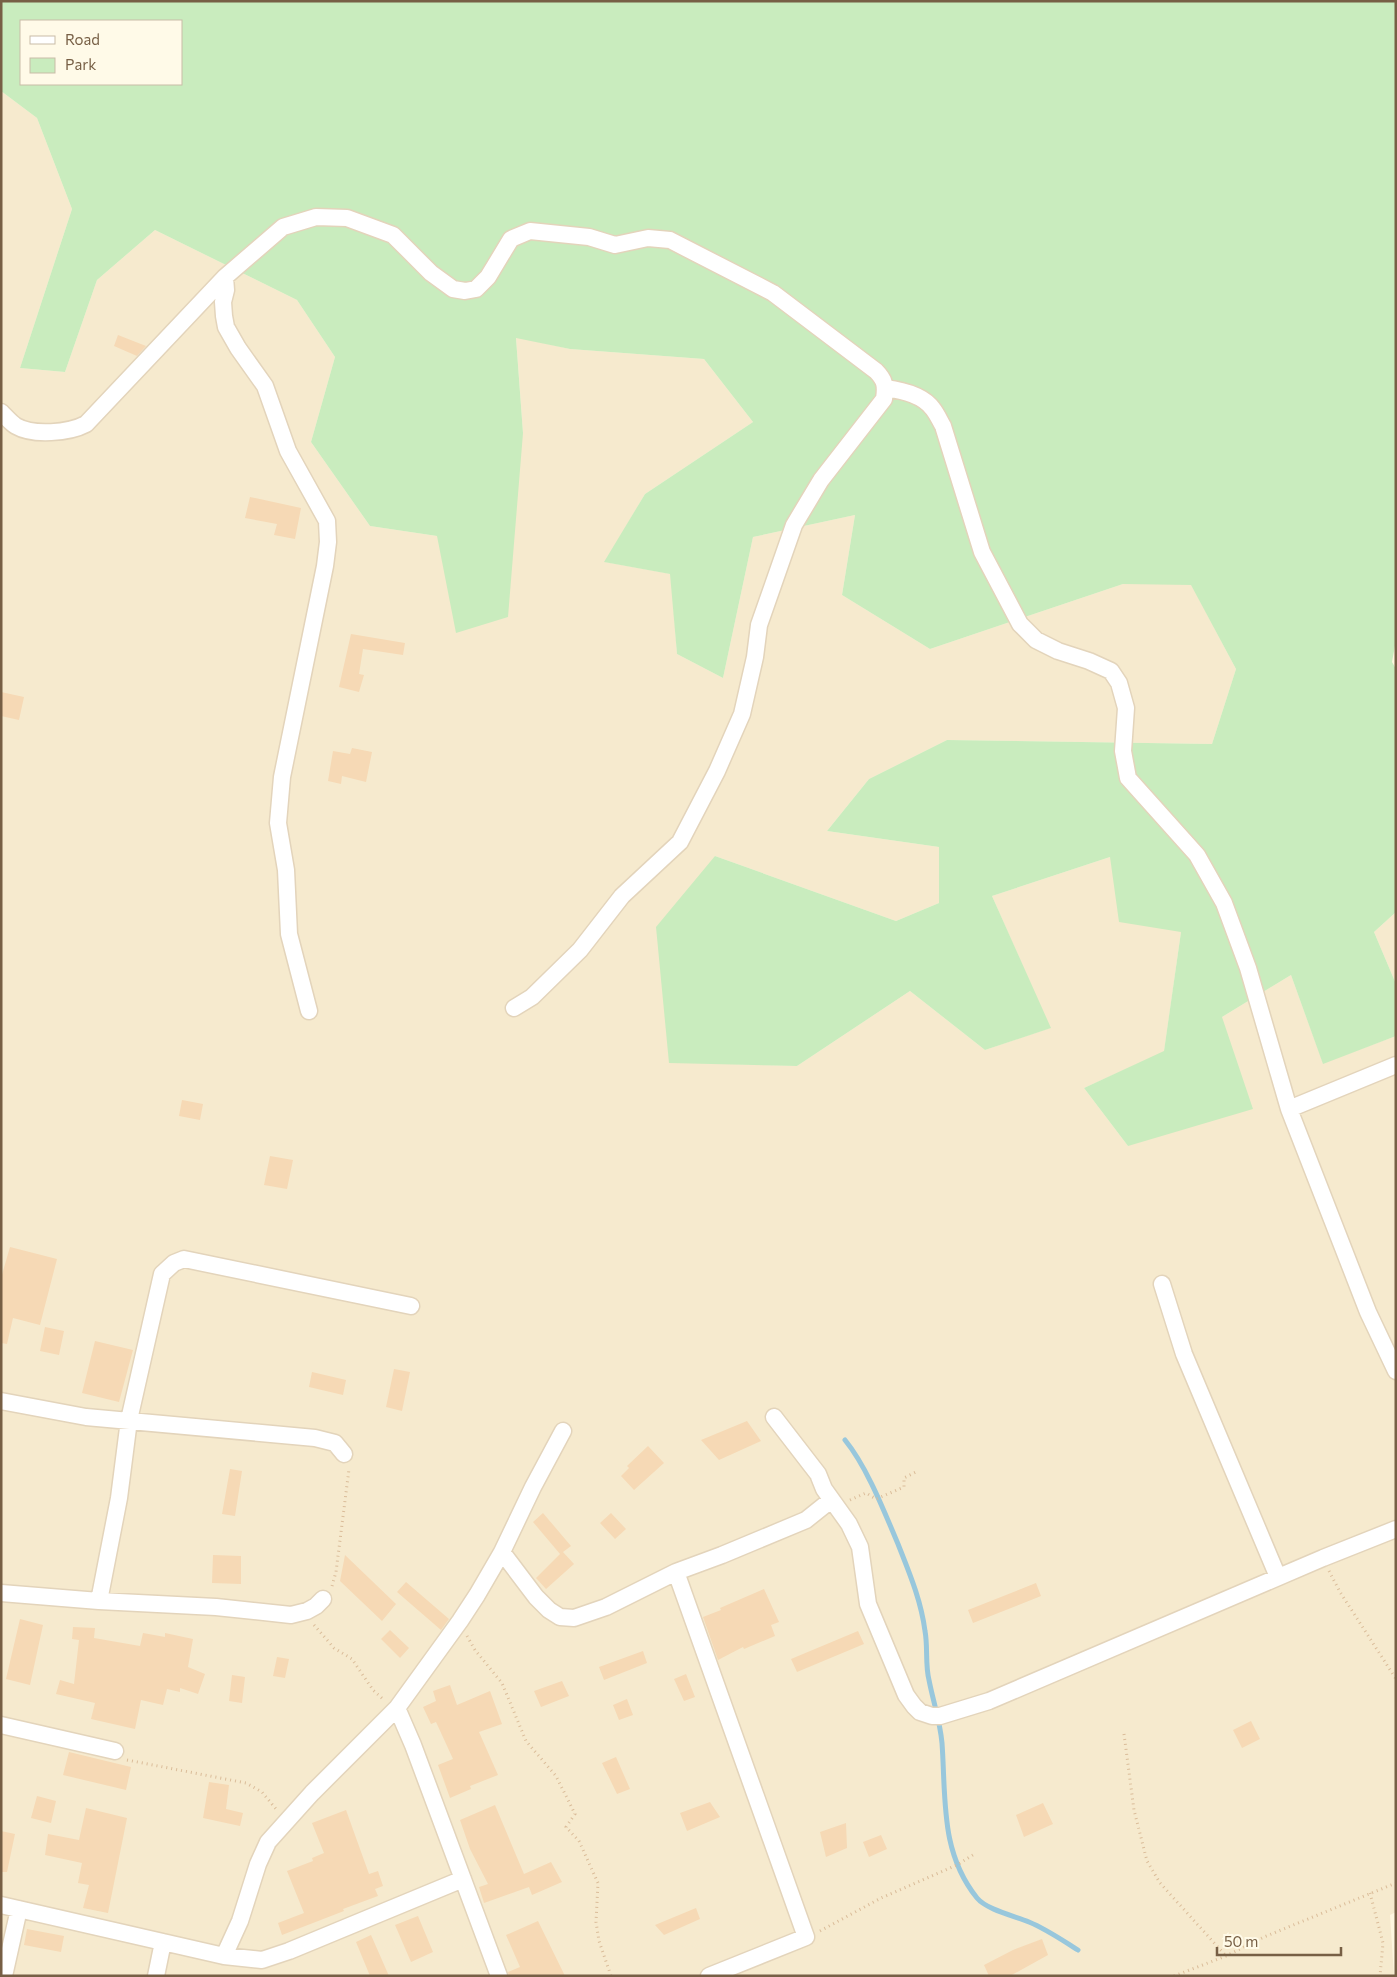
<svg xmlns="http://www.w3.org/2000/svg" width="1397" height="1977" font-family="Commissioner,sans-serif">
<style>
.residential{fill:#f6eace}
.green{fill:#c9ecbe;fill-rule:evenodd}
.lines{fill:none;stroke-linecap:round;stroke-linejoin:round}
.stream{stroke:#98c7dc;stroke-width:5}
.building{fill:#f6d9b5}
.street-casing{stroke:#e3d4bb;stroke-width:19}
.path{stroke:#dabc99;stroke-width:3;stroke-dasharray:1 4;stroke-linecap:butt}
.street{stroke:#fff;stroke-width:16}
</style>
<rect width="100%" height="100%" fill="#fef7e0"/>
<path class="residential" d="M1 91 37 118 72 209 20 368 65 372 97 280 155 230 297 300 335 357 311 442 370 526 437 536 523 433 516 337 570 349 704 359 753 422 645 494 605 562 671 574 677 654 723 678 753 537 855 515 842 595 930 649 1123 584H1191L1236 669 1212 744 947 740 869 779 827 831 939 847V903L896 921 715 856 669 1062 797 1066 910 991 985 1050 1050 1028 992 896 1110 857 1181 932 1164 1052 1084 1088 1128 1146 1222 1017 1291 975 1323 1063 1396 1036V1912L1390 1915 1394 1976H1Z
M1396 912V984L1374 932Z"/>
<path class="green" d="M1 1H1396V640L1392 662 1396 669V912L1374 932 1396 984V1036L1323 1064 1291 975 1222 1017 1253 1109 1128 1146 1084 1088 1164 1051 1181 932 1119 922 1110 857 992 896 1051 1028 985 1050 910 991 797 1066 669 1063 656 927 715 856 896 921 939 903V847L827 831 869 779 947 740 1212 744 1236 669 1191 585 1123 584 930 649 842 595 855 515 753 537 723 678 677 654 670 574 604 562 645 494 753 422 704 359 570 349 516 338 523 433 508 617 456 633 437 536 370 526 311 442 335 357 297 300 155 230 97 280 65 372 20 368 72 209 37 118 1 91ZM21 21H181V84H21Z"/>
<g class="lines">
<path class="stream" d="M845 1440C867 1467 884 1511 898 1544 909 1572 921 1600 925 1631 928 1647 925 1664 929 1680 933 1701 940 1721 942 1743 946 1799 940 1852 977 1898 987 1910 1015 1916 1029 1922 1046 1929 1062 1940 1078 1950"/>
</g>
<path class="building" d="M118 335 146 346 137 356 114 346Z
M250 497 301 508 295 539 274 535 277 524 245 518Z
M351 634 405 643 403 655 363 649 359 674 364 675 359 692 339 687Z
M1 692 24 697 19 720 1 716Z
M352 748 372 752 366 782 342 776 341 784 328 781 333 751 350 754Z
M182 1100 203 1104 200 1120 179 1116Z
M270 1156 293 1160 287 1189 264 1185Z
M10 1247 57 1259 40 1325 13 1318 7 1344 1 1343V1278Z
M45 1327 64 1331 59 1355 40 1351Z
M95 1341 133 1350 119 1402 82 1393Z
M394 1369 410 1372 402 1411 386 1407Z
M312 1372 346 1380 343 1395 309 1387Z
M747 1421 761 1441 719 1460 701 1440Z
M648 1446 664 1463 634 1490 621 1476 629 1468 627 1466Z
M230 1469 242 1471 235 1516 222 1514Z
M543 1513 571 1546 563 1552 574 1564 546 1589 536 1578 560 1554 533 1522Z
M611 1513 626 1529 615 1539 600 1523Z
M213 1555 241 1556V1584L212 1583Z
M345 1555 396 1604 382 1621 340 1581Z
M406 1582 449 1619 441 1630 397 1592Z
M1036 1583 1041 1596 973 1623 968 1610Z
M764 1589 779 1622 771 1625 775 1636 744 1649 743 1647 718 1660 703 1617 721 1610 720 1608Z
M20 1619 43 1625 30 1685 6 1679Z
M73 1627 95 1628 94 1638 140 1646 143 1633 165 1637V1633L193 1639 188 1667 205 1674 198 1694 180 1688V1692L167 1689 163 1705 141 1700 135 1729 91 1719 95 1703 56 1694 60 1680 74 1684 79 1640 72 1639Z
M390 1630 409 1648 400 1658 381 1639Z
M858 1631 864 1644 797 1672 791 1659Z
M643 1651 647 1663 604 1680 599 1667Z
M277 1657 289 1659 285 1678 273 1676Z
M686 1674 695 1697 684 1701 674 1679Z
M232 1675 245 1677 242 1703 229 1701Z
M562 1681 569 1696 541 1707 534 1691Z
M450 1685 457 1705 490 1691 502 1724 479 1732 498 1775 470 1786 471 1789 450 1798 438 1765 453 1759 436 1722 431 1724 423 1707 436 1701 433 1691Z
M627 1699 633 1715 619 1720 613 1705Z
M1251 1721 1260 1739 1242 1748 1233 1730Z
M69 1752 131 1767 126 1790 63 1775Z
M616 1757 630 1789 617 1794 602 1763Z
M209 1782 229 1785 226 1809 243 1813 240 1826 203 1818Z
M37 1796 56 1801 51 1823 31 1818Z
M710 1802 720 1817 687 1831 680 1813Z
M1043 1803 1053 1824 1024 1837 1016 1815Z
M495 1805 524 1874 551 1862 562 1882 532 1895 529 1887 484 1903 479 1887 488 1884 470 1849 460 1820Z
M86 1808 127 1818 108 1913 83 1908 89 1885 78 1883 82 1863 45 1855 48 1834 79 1840Z
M346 1810 369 1874 378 1871 383 1886 375 1889 378 1896 343 1909 344 1911 282 1935 278 1923 304 1913 287 1871 313 1861 312 1858 324 1853 312 1823Z
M846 1823 847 1848 826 1857 820 1832Z
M1 1831 15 1834 7 1872H1Z
M881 1835 887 1849 869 1857 863 1842Z
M696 1908 700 1919 664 1935 655 1925Z
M418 1916 433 1952 411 1962 395 1925Z
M538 1921 565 1976H509L508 1972 520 1967 506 1935Z
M27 1929 64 1936 61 1952 24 1945Z
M371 1935 389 1976H370L356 1942Z
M1042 1939 1048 1955 1010 1976H989L984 1965 1013 1950Z"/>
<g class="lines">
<defs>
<path id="street" d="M225 277 226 290 223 302 224 316 226 327 238 348 265 386 288 451 327 521 328 542 325 566 282 777 278 823 286 870 289 934 309 1011
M885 388C901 390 923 395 933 409 937 414 940 421 943 426L982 552 1020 624 1036 640 1058 651 1089 661 1111 671 1119 683 1126 708 1123 751 1128 778 1197 855 1224 903 1248 968 1289 1109 1368 1312 1396 1371
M1 412C6 417 11 423 16 426 33 436 69 433 86 424L225 277 283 227 316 217 347 218 393 235 431 273 453 289 465 291 476 289 488 277 511 239 530 231 589 237 615 245 648 238 670 240 773 293 876 371C885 380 886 386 884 399L821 480 794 525 759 625 755 657 742 714 717 771 680 842 622 896 580 950 532 997 514 1008
M1289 1109 1396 1065
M1162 1284 1184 1354 1278 1577
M1 1401 86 1417 315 1438 335 1443 344 1454
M774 1417 818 1474 824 1489 849 1524 860 1547 868 1604 906 1695 914 1706 920 1712 932 1716H940L989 1701 1323 1558 1396 1529
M502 1552 536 1597 549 1610 560 1617 574 1618 606 1607 676 1572 722 1555 806 1520 831 1500
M676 1572 806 1937 709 1976
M1 1593 99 1601 216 1607 291 1615 307 1611 316 1606 323 1599
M99 1601 119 1498 129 1420 162 1274 174 1263 184 1259 411 1306
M397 1708 413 1745 499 1976
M1 1725 115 1751
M1 1905 224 1956 262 1960 289 1951 463 1879
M224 1956 240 1921 258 1864 268 1842 312 1793 397 1708 460 1621 477 1595 502 1552 533 1487 563 1431
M4 1976 19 1909
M156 1976 163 1942"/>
</defs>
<use href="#street" class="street-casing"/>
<path class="path" d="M850 1500 866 1493 876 1499 904 1487V1478L918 1471
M1329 1571 1340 1592 1396 1679
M332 1586 336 1572 349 1469
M314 1625 334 1648 352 1659 373 1690 384 1700
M467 1636 475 1650 502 1683 526 1741 556 1776 575 1814 566 1827 579 1841 598 1883 596 1922 599 1941 611 1976
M1124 1734 1134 1810 1147 1861 1160 1883 1226 1956
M127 1760 246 1783 262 1792 276 1809
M1370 1893 1383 1943 1380 1976
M820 1931 881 1898 957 1865 976 1853
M1174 1976 1226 1956 1264 1937 1396 1883"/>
<use href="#street" class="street"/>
</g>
<rect width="1397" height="1977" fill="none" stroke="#775f45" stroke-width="5"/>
<rect x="20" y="20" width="162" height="65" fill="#fffae8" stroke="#c9bca7"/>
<rect x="30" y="36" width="25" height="8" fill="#ffffff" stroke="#c9bca7"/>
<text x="65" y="45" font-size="15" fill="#775f45">Road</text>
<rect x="30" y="58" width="25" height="15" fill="#c9ecbe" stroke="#c9bca7"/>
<text x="65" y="70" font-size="15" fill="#775f45">Park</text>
<path d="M1217 1947v8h124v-8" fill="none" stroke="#775f45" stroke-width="2.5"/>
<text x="1224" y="1947" font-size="15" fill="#775f45" stroke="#fffae8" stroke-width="4" paint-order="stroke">50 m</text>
</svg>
